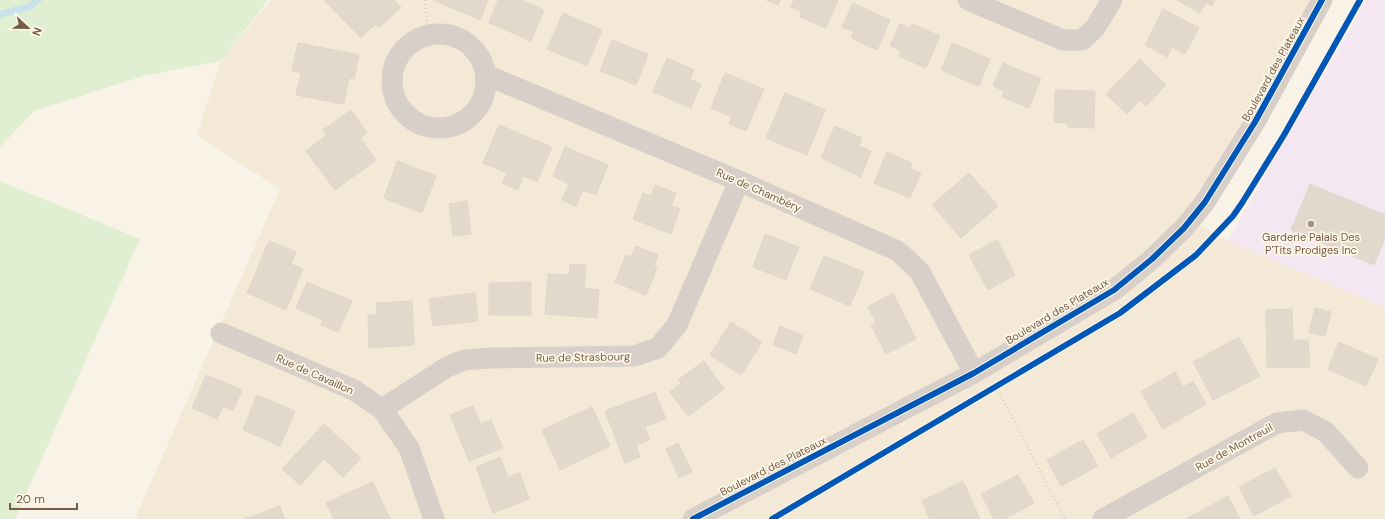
<svg xmlns="http://www.w3.org/2000/svg" width="1385" height="519" font-family="'DM Sans',sans-serif">
<style>
.residential{fill:#f4e9d7}
.education{fill:#f5e7f1}
.green{fill:#e0efd1}
.lines{fill:none;stroke-linecap:round;stroke-linejoin:round}
.stream{stroke:#c8e3e8;stroke-width:7}
.building{fill:#e2d8cc;stroke:#e1d6c9}
.path{stroke:#d8d0c8;stroke-width:2.5;stroke-dasharray:1 3;stroke-linecap:butt}
.street{stroke:#d8d0c8;stroke-width:21}
.cycleway-casing{stroke:#fff8e9;stroke-width:8}
.cycleway{stroke:#0057b8;stroke-width:6}
.poi-dot{fill:#a4907e;stroke:#fff8e9;stroke-width:1.5}
.labels{text-anchor:middle;stroke-width:3.5;stroke-linejoin:round;paint-order:stroke}
.street-label{font-size:11px;fill:#775c46;stroke:#fff8e9}
.poi-label{font-size:11px;fill:#775c46;stroke:#fff8e9}
</style>
<rect width="100%" height="100%" fill="#f8f2e7"/>
<path class="residential" d="M271 0H1321L1190 219 1228 241 1385 307V519H135L280 189 197 135 221 61Z"/>
<path class="education" d="M1367 0H1385V307L1228 241 1247 206Z"/>
<path class="green" d="M0 0H268L221 61 143 76 34 111 0 147Z
M0 181 140 239 15 519H0Z"/>
<g class="lines">
<path class="stream" d="M0 14 29 7 38 0"/>
</g>
<path class="building" d="M324 0H394L401 7 379 28 375 24 361 38Z
M433 0H488L480 20Z
M498 0H522L544 10 531 41 489 23Z
M766 0H780L778 5Z
M794 0H838L826 28 800 17 802 12 791 7Z
M1177 0H1215L1212 6 1206 3 1200 13Z
M853 3 890 20 877 50 851 38 854 32 842 27Z
M1163 9 1199 28 1185 54 1172 47 1167 57 1145 45Z
M563 13 602 30 587 66 547 49Z
M900 24 910 28 912 24 940 36 926 68 899 56 901 51 890 46Z
M612 40 648 54 636 85 600 71Z
M298 43 359 55 354 79 349 78 344 104 296 95 301 73 292 71Z
M952 43 990 59 979 86 941 70Z
M667 58 694 70 690 79 701 84 691 108 653 92Z
M1140 59 1166 85 1146 106 1140 100 1127 114 1106 94Z
M1003 63 1041 79 1029 108 1002 97 1004 91 993 86Z
M725 73 764 89 746 131 729 124 732 117 711 108Z
M1055 90 1095 91 1094 128 1068 127V123L1054 122Z
M785 93 825 110 807 155 766 138Z
M351 110 367 133 360 138 376 160 335 190 306 151 327 135 323 130Z
M499 125 552 147 537 182 523 176 518 190 502 183 507 173 483 163Z
M835 126 862 138 859 146 871 151 861 177 821 158Z
M565 147 608 165 596 195 583 190 576 206 562 200 569 184 553 176Z
M887 152 912 163 910 168 921 173 910 198 874 183Z
M397 161 436 176 422 213 384 198Z
M969 173 998 206 961 238 932 205Z
M1310 184 1385 215V238L1374 265 1291 230Z
M655 185 676 193 671 206 680 209 671 234 633 219 643 193 651 196Z
M467 201 471 234 453 236 449 204Z
M765 234 799 247 786 280 753 267Z
M997 240 1015 275 988 290 969 255Z
M269 241 296 252 291 264 303 269 286 310 247 293Z
M636 246 658 255 654 266 657 268 646 295 615 282 626 255 631 257Z
M824 256 864 272 850 306 810 289Z
M570 264 586 265 584 288 599 290 597 318 545 314 548 274 569 275Z
M307 282 352 301 338 332 321 325 323 320 296 308Z
M531 282V315H489V283Z
M475 293 478 321 433 326 429 299Z
M893 293 916 339 886 354 871 325 876 322 868 307Z
M412 301 414 345 369 348 368 315H377L376 303Z
M1315 308 1331 312 1325 336 1309 332Z
M1292 309 1293 340H1308L1310 367 1267 368 1266 310Z
M731 322 762 342 741 375 710 355Z
M780 326 803 336 796 354 773 345Z
M1239 337 1260 376 1213 400 1193 362Z
M1339 342 1378 359 1366 386 1328 369Z
M704 361 724 389 688 416 670 392 681 383 678 380Z
M1175 372 1183 387 1193 381 1206 404 1163 429 1141 392Z
M206 375 242 390 233 411 223 406 217 419 192 408Z
M655 392 666 419 645 427 650 440 636 445 640 457 625 463 605 411Z
M257 395 295 411 280 446 243 430Z
M473 406 481 424 491 420 503 448 469 461 450 415Z
M592 407 610 446 560 470 542 430Z
M1133 413 1147 437 1111 458 1097 434Z
M324 424 361 458 343 477 324 459 300 485 282 469Z
M1083 440 1098 466 1061 486 1047 460Z
M678 443 692 472 679 478 666 449Z
M500 457 508 477 520 473 529 499 493 513 476 467Z
M1275 468 1291 496 1254 516 1239 487Z
M1018 475 1034 503 1005 519H994L981 494Z
M963 481 980 519H930L922 501Z
M373 482 390 519H334L326 503Z
M1228 496 1240 519H1186Z
M280 506 285 519H244Z"/>
<g class="lines">
<path class="path" d="M425 0 428 35
M996 386 1065 519"/>
<path class="street" d="M968 0 1063 40H1082L1095 28 1112 0
M392 81a47 47 0 1 1 94 0a47 47 0 1 1-94 0Z
M486 75 739 181 898 251 920 272 974 373
M221 333 354 390 382 409 409 448 434 519
M382 409 447 367 464 360 489 358 634 356 658 348 677 325 739 181
M693 519 974 373 1114 290 1152 259 1184 228 1205 202 1255 122 1322 0
M1103 519 1277 423 1303 420 1326 432 1358 468"/>
<defs>
<path id="cycleway" d="M693 519 974 373 1114 290 1152 259 1184 228 1205 202 1255 122 1322 0
M772 519 1120 313 1196 255 1233 216 1242 203 1284 135 1360 0"/>
</defs>
<use href="#cycleway" class="cycleway-casing"/>
<use href="#cycleway" class="cycleway"/>
</g>
<circle class="poi-dot" cx="1311" cy="224" r="4"/>
<g class="labels">
<g class="street-label">
<text transform="translate(1273 69) rotate(-61)" y="4">Boulevard des Plateaux</text>
<text transform="translate(759 190) rotate(24)" y="4">Rue de Chambéry</text>
<text transform="translate(1057 311) rotate(-31)" y="4">Boulevard des Plateaux</text>
<text transform="translate(583 357) rotate(-1)" y="4">Rue de Strasbourg</text>
<text transform="translate(315 374) rotate(24)" y="4">Rue de Cavaillon</text>
<text transform="translate(1234 447) rotate(-29)" y="4">Rue de Montreuil</text>
<text transform="translate(773 466) rotate(-27)" y="4">Boulevard des Plateaux</text>
</g>
<g class="poi-label">
<text x="1311" y="241">Garderie Palais Des<tspan x="1311" dy="13">P'Tits Prodiges Inc</tspan></text>
</g>
</g>
<g transform="translate(28 28) rotate(112)" stroke="#fff8e9" stroke-width="3" paint-order="stroke">
<path d="M0-3L7 15L0 10L-7 15Z" fill="#775c46"/>
<text y="-6" font-size="11" font-weight="bold" text-anchor="middle" fill="#775c46">N</text>
</g>
<path d="M10 503v6h67v-6" fill="none" stroke="#775c46" stroke-width="2"/>
<text x="16" y="503" font-size="12" fill="#775c46" stroke="#fff8e9" stroke-width="3" paint-order="stroke">20 m</text>
</svg>
